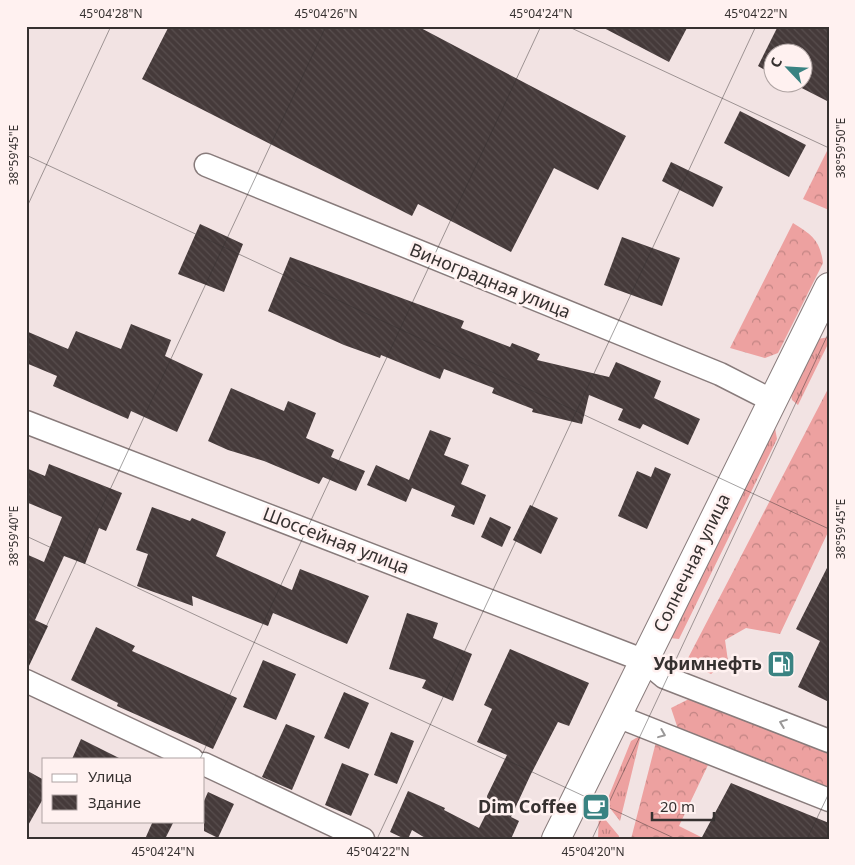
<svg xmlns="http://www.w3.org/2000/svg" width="855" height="865" font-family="'Noto Sans',sans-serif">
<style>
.grass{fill:url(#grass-tufts)}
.forest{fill:url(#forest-crowns)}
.building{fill:url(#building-back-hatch)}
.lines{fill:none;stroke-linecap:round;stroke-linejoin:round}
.street-casing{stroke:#887b7b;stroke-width:25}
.secondary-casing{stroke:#887b7b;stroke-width:30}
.street{stroke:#fff;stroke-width:22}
.secondary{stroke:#fff;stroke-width:28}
.oneway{stroke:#9a9898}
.ticks{fill:none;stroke:#363130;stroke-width:1;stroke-opacity:0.45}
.labels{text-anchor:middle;stroke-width:5;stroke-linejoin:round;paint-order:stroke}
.street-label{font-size:18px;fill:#363130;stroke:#fff1f0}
.poi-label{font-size:18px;font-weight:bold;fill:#363130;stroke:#fff1f0;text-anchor:end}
.neatline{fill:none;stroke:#363130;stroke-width:2}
.ticks-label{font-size:12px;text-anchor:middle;fill:#363130}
</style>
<defs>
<pattern id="grass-tufts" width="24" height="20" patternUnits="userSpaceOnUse" patternTransform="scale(1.25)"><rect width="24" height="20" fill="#eda1a0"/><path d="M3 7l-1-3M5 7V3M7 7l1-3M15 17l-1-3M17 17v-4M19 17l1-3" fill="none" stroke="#c18483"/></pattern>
<pattern id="forest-crowns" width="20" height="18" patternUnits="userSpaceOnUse" patternTransform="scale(1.25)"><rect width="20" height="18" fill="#eda1a0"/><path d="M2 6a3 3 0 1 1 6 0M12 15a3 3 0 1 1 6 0" fill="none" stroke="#c18483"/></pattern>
<pattern id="building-back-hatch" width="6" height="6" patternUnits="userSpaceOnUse" patternTransform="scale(1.25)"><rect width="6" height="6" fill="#453a3a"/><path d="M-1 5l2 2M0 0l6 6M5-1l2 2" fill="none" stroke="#584e4e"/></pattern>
</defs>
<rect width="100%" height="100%" fill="#f2e3e3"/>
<path class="grass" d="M829 337V342L798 405 792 400 790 390 818 339Z
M775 428 777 439 679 639 670 638Z
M641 735 620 821 606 803 631 741Z
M599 812 619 836V839H598Z"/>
<path class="forest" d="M829 147V210L803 199Z
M793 223C812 235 820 240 823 263L778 353 765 358 730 348Z
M829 387V530L780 634 746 628 725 640 728 661 711 674 686 662Z
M691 698 829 751V788L678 729 671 708Z
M666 741 708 765 679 826 705 839H631L656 742Z"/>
<path class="building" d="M169 26H417L626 136 598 190 554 168 511 252 418 204 412 216 142 79Z
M600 26H688L669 62Z
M778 26H829V102L790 82H802V52H772V74L758 66Z
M740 111 806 145 789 177 724 143Z
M671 162 723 187 713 207 662 181Z
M200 224 243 244 224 292 178 274Z
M622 237 680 258 662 306 604 285Z
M290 257 464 321 461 328 510 347 512 343 540 354 537 360 609 377 616 362 661 381 654 398 700 419 688 445 643 424 640 429 618 420 623 409 589 395 582 424 532 412 533 409 492 393 494 388 444 369 440 379 381 355 380 358 344 345 268 311Z
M131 324 171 340 165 356 203 374 177 432 131 411 128 419 53 386 57 376 26 363V331L68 349 76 331 121 349Z
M231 388 284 411 288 401 316 413 306 438 334 450 331 457 365 471 356 491 323 477 319 484 264 461 228 450 208 441Z
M430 430 451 438 444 455 469 465 461 484 486 495 474 525 451 516 455 506 412 488 406 502 367 485 376 465 409 480Z
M49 464 122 493 106 531 99 528 85 564 64 556 35 620 48 626 28 668H26V554L44 562 62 517 26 502V468L45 476Z
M655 467 671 474 647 529 618 516 637 471 651 477Z
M530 505 558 518 541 554 513 540Z
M152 507 190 521 192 518 226 532 216 556 292 590 300 569 369 596 347 644 273 613 268 626 192 596 193 606 137 586 148 554 136 550Z
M490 517 511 527 502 547 481 537Z
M829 564V702L798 687 820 641 796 629Z
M407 613 438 623 433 638 472 654 453 701 422 688 426 680 389 669Z
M96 627 135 646 132 651 237 698 213 749 117 706 118 703 71 680Z
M510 649 589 683 569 726 558 722 531 774 511 817 519 821 511 839H427L412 830 408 839H405L390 832 408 791 445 808 444 810 479 828 489 808 487 796 507 755 477 742 492 709 484 705Z
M263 660 296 674 276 720 243 707Z
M344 692 369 703 349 749 324 738Z
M286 724 315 736 292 790 262 777Z
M391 732 414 741 397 784 374 775Z
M81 739 121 759H72Z
M342 763 369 774 351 816 325 805Z
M26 770 44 780V797L26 829Z
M731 783 829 823V839H701Z
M208 792 234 804 218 838 204 831V801Z
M153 821H174L165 839H145Z"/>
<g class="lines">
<defs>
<path id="street" d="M206 165 720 374 771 400
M26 422 645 661 664 677 829 741
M26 681 192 759
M617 716 829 800
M204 764 363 839"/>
<path id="secondary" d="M556 839 829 287"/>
</defs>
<use href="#street" class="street-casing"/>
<use href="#secondary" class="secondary-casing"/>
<use href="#street" class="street"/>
<use href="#secondary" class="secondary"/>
</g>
<defs><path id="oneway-chevron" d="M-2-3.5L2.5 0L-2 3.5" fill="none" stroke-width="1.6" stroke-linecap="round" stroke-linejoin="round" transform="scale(1.25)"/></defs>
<g class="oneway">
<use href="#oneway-chevron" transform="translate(783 723) rotate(-159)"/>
<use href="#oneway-chevron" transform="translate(662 734) rotate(22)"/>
</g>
<path class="ticks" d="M567 26 829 148M26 155 829 529M26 209 111 26M26 536 676 839M26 670 326 26M200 759 541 26M163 839 171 821M377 839 756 26M592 839 829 332M807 839 829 793"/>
<defs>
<symbol id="fuel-square" viewBox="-11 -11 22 22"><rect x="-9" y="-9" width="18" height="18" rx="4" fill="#3a8382" stroke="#fff1f0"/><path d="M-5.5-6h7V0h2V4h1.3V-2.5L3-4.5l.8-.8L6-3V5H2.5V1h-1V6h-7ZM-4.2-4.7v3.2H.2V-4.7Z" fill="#fff"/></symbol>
<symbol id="cafe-square" viewBox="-11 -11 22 22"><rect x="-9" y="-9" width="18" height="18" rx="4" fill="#3a8382" stroke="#fff1f0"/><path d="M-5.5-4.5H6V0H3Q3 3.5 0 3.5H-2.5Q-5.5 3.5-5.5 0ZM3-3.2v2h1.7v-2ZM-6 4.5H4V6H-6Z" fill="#fff"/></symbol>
</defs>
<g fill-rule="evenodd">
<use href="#fuel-square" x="765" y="648" width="32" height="32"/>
<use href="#cafe-square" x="580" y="791" width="32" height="32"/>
</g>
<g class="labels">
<g class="street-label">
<text transform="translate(490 281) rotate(22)" y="6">Виноградная улица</text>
<text transform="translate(336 541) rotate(21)" y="6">Шоссейная улица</text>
<text transform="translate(692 563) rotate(-64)" y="6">Солнечная улица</text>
</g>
<g class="poi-label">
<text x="762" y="670">Уфимнефть</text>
<text x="577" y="813">Dim Coffee</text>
</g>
</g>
<rect width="855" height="865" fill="none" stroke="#fff1f0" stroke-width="55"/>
<rect x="42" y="758" width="162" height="65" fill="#fff1f0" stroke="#afa4a3"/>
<rect x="52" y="774" width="25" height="8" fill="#ffffff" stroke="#afa4a3"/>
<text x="88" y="782" font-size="15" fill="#363130">Улица</text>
<rect x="52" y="795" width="25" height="15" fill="url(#building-back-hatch)" stroke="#afa4a3"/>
<text x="88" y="808" font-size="15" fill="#363130">Здание</text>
<g transform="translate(788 68) rotate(295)"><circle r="24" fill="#fff1f0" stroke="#afa4a3"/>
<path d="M0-4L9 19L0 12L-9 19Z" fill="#3a8382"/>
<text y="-8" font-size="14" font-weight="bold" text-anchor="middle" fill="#363130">С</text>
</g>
<path d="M652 812v8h62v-8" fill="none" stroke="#363130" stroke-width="2.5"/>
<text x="660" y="812" font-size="15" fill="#363130" stroke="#fff1f0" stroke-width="4" paint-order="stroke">20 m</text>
<rect x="28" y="28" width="800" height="810" class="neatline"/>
<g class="ticks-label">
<text x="111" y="18">45°04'28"N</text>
<text x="326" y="18">45°04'26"N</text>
<text x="541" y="18">45°04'24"N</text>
<text x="756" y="18">45°04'22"N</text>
<text transform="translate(841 148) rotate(-90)" y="4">38°59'50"E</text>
<text transform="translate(14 155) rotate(-90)" y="4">38°59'45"E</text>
<text transform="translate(841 529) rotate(-90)" y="4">38°59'45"E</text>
<text transform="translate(14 536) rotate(-90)" y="4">38°59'40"E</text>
<text x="163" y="856">45°04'24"N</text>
<text x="378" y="856">45°04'22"N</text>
<text x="593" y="856">45°04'20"N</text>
</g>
</svg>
